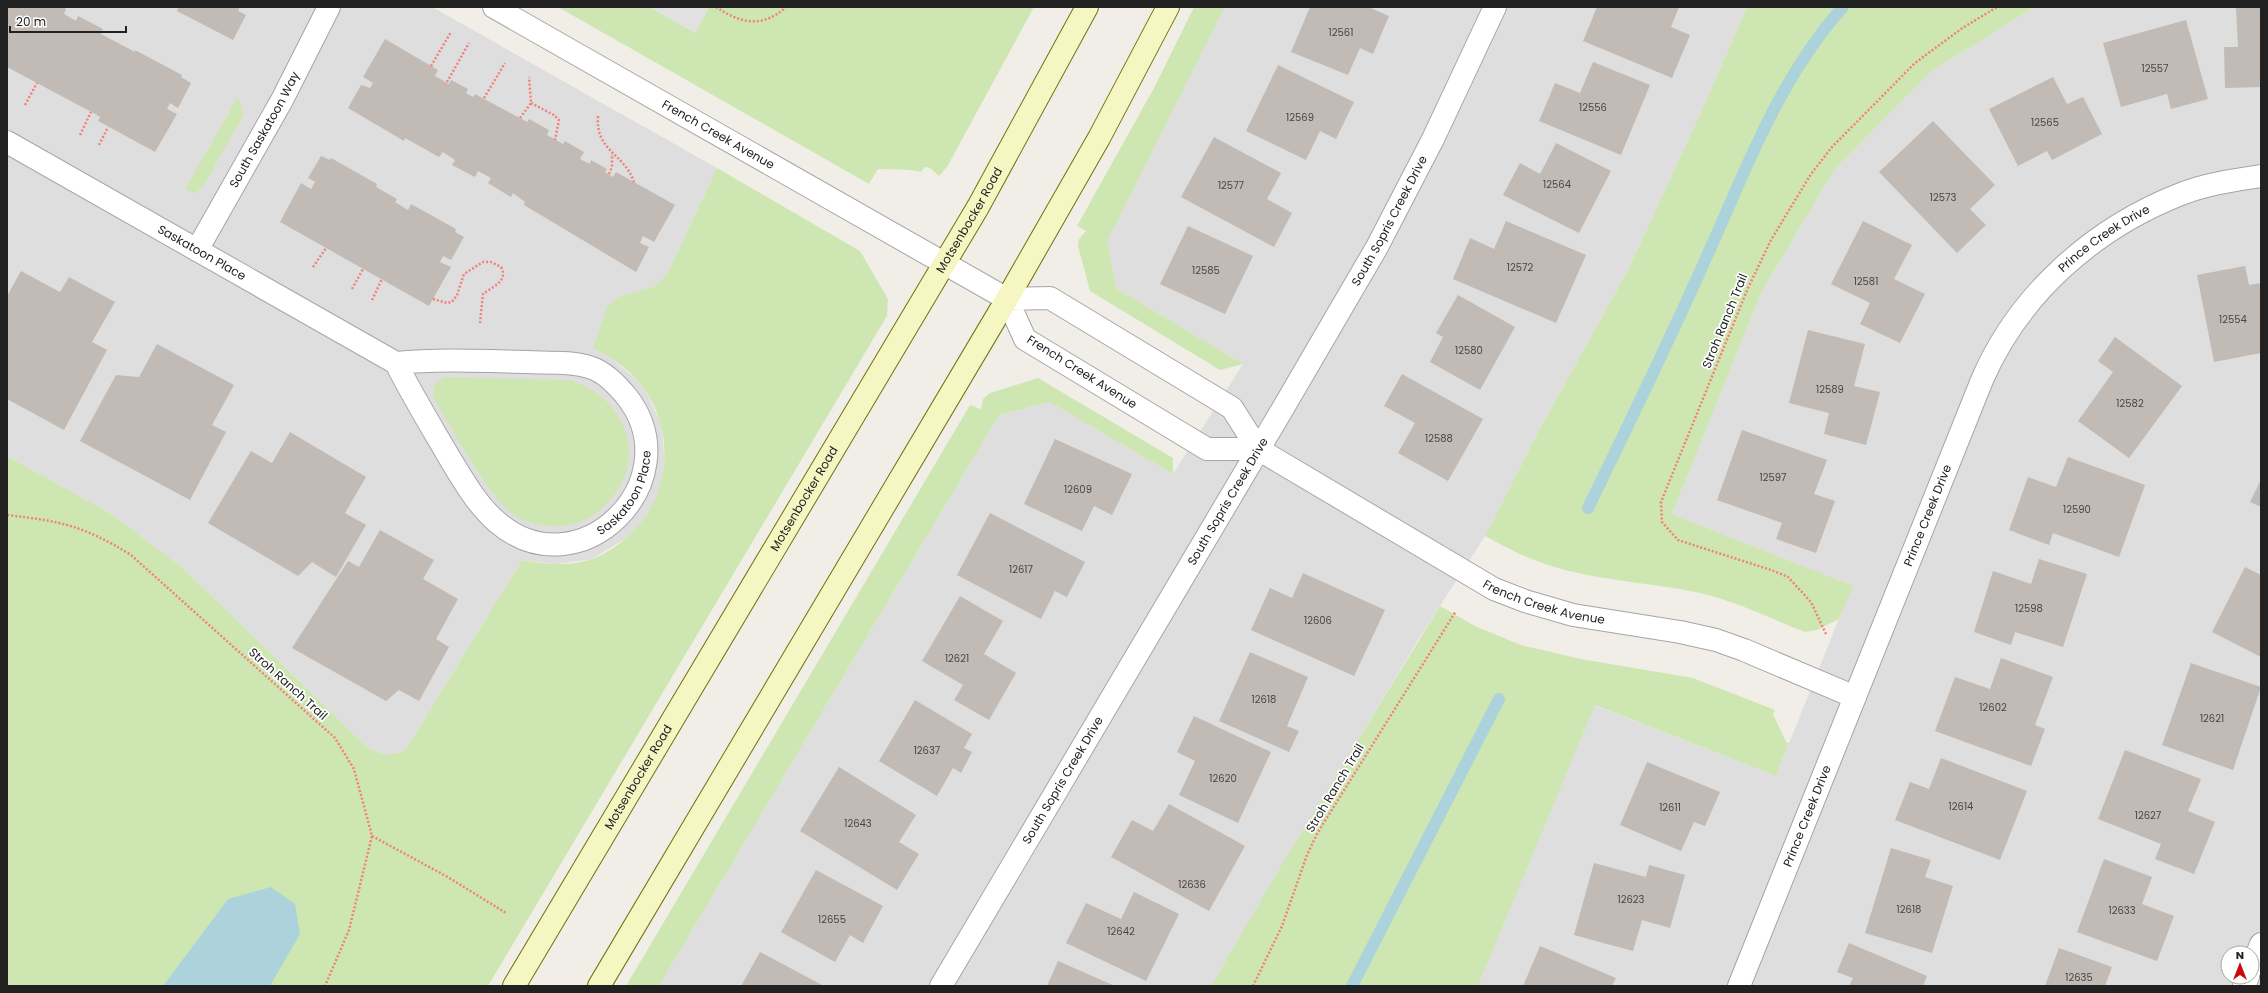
<svg xmlns="http://www.w3.org/2000/svg" width="2268" height="993" font-family="Poppins,sans-serif">
<style>
.residential{fill:#dfdede;fill-rule:evenodd}
.grass{fill:#cee7b2}
.parking{fill:#e1e1e1}
.water{fill:#acd2db}
.lines{fill:none;stroke-linecap:round;stroke-linejoin:round}
.stream{stroke:#acd2db;stroke-width:12}
.building{fill:#c1bab5}
.minor-casing{stroke:#a5a5a5;stroke-width:24}
.tertiary-casing{stroke:#a5a5a5;stroke-width:24}
.secondary-casing{stroke:#6c750c;stroke-width:24}
.path{stroke:#f28178;stroke-width:2.5;stroke-dasharray:2 2;stroke-linecap:butt}
.minor{stroke:#fff;stroke-width:22}
.tertiary{stroke:#fff;stroke-width:22}
.secondary{stroke:#f5f6c1;stroke-width:22}
.labels{text-anchor:middle;stroke-width:3.5;stroke-linejoin:round;paint-order:stroke}
.number-label{font-size:10px;fill:#494746}
.street-label{font-size:12px;fill:#212121;stroke:#fff}
</style>
<rect width="100%" height="100%" fill="#f1eee8"/>
<path class="residential" d="M7 7H432L717 168 668 272 655 286 619 297 607 307 593 348 607 355 636 379 645 390 661 423 665 462 662 484 655 502 641 523 626 538 592 559 557 564 522 560 406 749 394 755 380 754 366 746 181 566 110 513 7 456Z
M1225 7H1747L1706 101 1628 270 1537 434 1485 536 1418 640 1211 986H659L999 415 1049 402 1173 474 1243 364 1116 288 1106 241Z
M2035 7H2261V986H1478L1594 705 1776 776 1852 586 1672 514 1761 293 1834 170 1933 70ZM2228 953H2252V977H2228Z"/>
<path class="grass" d="M558 7H650L695 33 709 7H1034L947 167 939 176 930 168 925 167 921 172C914 169 889 170 878 169L869 184Z
M1194 7H1225L1107 241 1116 288 1243 364 1220 370 1090 291 1078 246 1079 239 1086 231 1077 226 1154 88Z
M1747 7H2035L1933 70 1834 170 1761 293 1672 514 1853 586 1839 619 1817 630 1805 632C1771 619 1736 601 1700 593 1649 582 1595 581 1545 564 1524 557 1505 547 1485 536L1537 434 1628 270 1706 101Z
M238 97 244 114 205 183 195 194 185 189Z
M717 168 860 251 888 299 887 316 488 986H7V456L110 513 181 566 366 746C382 755 389 758 406 749L522 560C545 564 569 567 592 559 607 554 623 542 634 530 674 490 675 420 635 378 624 366 609 356 593 348L607 307 618 297 655 286 668 272Z
M444 377 571 380C629 399 651 465 602 508 588 521 570 528 550 526 539 525 525 522 515 516 488 497 453 430 434 399 431 389 435 383 444 377Z
M1038 378 1173 458V474L1049 402 999 415 659 986H626L970 405 981 409 983 399 990 393Z
M1440 606 1475 626 1521 645 1581 659 1693 678 1775 710 1773 714 1786 742 1789 743 1776 776 1595 705 1478 986H1211L1284 861Z"/>
<path class="parking" d="M650 7H709L695 33Z"/>
<path class="water" d="M271 887 295 904 300 934 270 986H163L228 899Z"/>
<g class="lines">
<path class="stream" d="M1588 508C1630 422 1672 335 1711 247 1748 164 1781 76 1843 7
M1352 986 1499 699"/>
</g>
<path class="building" d="M7 7H63L66 9 64 14 76 21 78 16 103 29 101 34 135 52V50L182 75 181 77 191 83 178 108 170 103 167 109 177 114 155 152 102 123 98 121 100 117 97 115 7 67Z
M179 7H240L238 11 246 15 233 40 177 11Z
M1310 7H1368L1389 16 1373 54 1360 48 1348 75 1291 52Z
M1597 7H1679L1671 27 1690 35 1672 78 1583 41Z
M2236 7H2261V87L2225 88 2224 47H2238Z
M2186 20 2208 99 2171 109 2167 94 2121 107 2103 43Z
M385 39 438 70 435 76 449 84 451 80 468 89 466 93 473 97 475 94 527 122 529 119 549 130 547 135 563 144 565 141 584 152 580 159 590 164 591 160 607 169 605 172 613 177 616 172 675 205 654 242 643 236 640 243 649 247 636 272 524 205 525 202 513 193 511 197 488 183 491 178 478 171 475 177 452 165 455 160 443 152 439 157 405 138 404 141 348 108 361 85 370 88 373 83 363 77Z
M1593 62 1650 85 1621 155 1539 121 1555 83 1580 93Z
M1278 65 1354 102 1336 139 1320 131 1306 160 1246 131Z
M2053 77 2067 104 2083 97 2102 134 2052 160 2047 151 2018 166 1989 109Z
M1933 121 1995 185 1970 209 1986 225 1957 253 1879 172Z
M1214 137 1281 173 1267 199 1292 213 1274 247 1181 197Z
M1556 143 1611 171 1579 233 1503 195 1520 163 1540 174Z
M321 156 330 160 331 158 377 184 376 187 397 199 395 202 408 210 411 204 456 229 455 232 464 237 451 260 443 256 440 262 451 267 429 306 280 222 301 183 311 189 315 182 308 178Z
M1506 221 1586 255 1556 323 1453 279 1470 238 1494 249Z
M1863 221 1912 245 1894 279 1925 294 1900 343 1860 324 1870 303 1831 284Z
M1188 226 1253 256 1225 314 1160 284Z
M2245 266 2249 285 2261 283V353L2214 362 2197 275Z
M21 271 60 292 69 277 115 302 92 342 107 350 64 430 7 399V296Z
M1458 295 1515 327 1480 390 1430 362 1443 337 1436 333Z
M1808 330 1865 344 1854 386 1880 392 1866 445 1824 434 1829 413 1789 403Z
M2115 337 2182 386 2129 458 2078 421 2113 372 2098 361Z
M157 344 234 385 212 425 226 432 190 500 80 441 116 375 139 377Z
M1402 374 1483 419 1448 481 1398 453 1415 423 1384 406Z
M1742 430 1827 460 1814 494 1835 501 1816 553 1776 539 1782 523 1717 500Z
M290 432 366 477 345 513 366 525 336 577 312 562 298 576 208 523 251 451 272 463Z
M1055 439 1132 474 1112 515 1094 506 1082 531 1024 504Z
M2068 457 2145 485 2119 557 2053 533 2049 545 2009 530 2028 477 2056 487Z
M2261 480V507L2250 502Z
M990 513 1085 562 1067 597 1055 591 1041 619 957 575Z
M380 530 434 560 423 579 458 599 436 639 449 647 419 701 399 690 386 701 292 648 348 561 359 567Z
M2039 559 2087 574 2063 647 2015 632 2011 645 1974 632 1993 571 2031 584Z
M2245 567 2261 575V657L2212 632Z
M1303 573 1385 610 1354 676 1251 630 1270 588 1292 598Z
M960 596 1003 621 984 654 1016 673 989 720 954 700 963 685 922 661Z
M1250 652 1308 677 1287 726 1299 731 1289 752 1219 721Z
M2001 658 2053 677 2035 725 2045 729 2031 766 1935 731 1955 677 1990 689Z
M2191 663 2261 687 2233 770 2162 745Z
M915 700 972 734 964 748 972 752 961 773 953 768 937 796 879 761Z
M1194 716 1271 752 1238 823 1179 795 1195 761 1177 752Z
M2125 750 2201 779 2188 811 2215 822 2194 874 2155 859 2161 844 2098 819Z
M1941 758 2027 791 2000 860 1895 820 1910 782 1929 789Z
M1647 762 1720 792 1705 826 1694 822 1681 851 1620 825Z
M839 767 916 815 899 842 919 854 897 890 800 831Z
M1169 804 1245 846 1209 911 1111 857 1132 820 1153 831Z
M1891 848 1931 860 1925 877 1953 886 1932 953 1865 933Z
M2104 859 2152 877 2142 904 2174 916 2157 961 2077 932Z
M1594 863 1646 877 1649 865 1685 875 1670 928 1642 920 1633 951 1574 935Z
M816 870 883 906 863 943 850 935 835 962 781 932Z
M1134 892 1179 914 1146 981 1066 943 1086 903 1121 919Z
M1849 943 1927 976 1923 986H1849L1853 978 1837 972Z
M1540 946 1616 978 1612 986H1523Z
M2059 948 2112 967 2105 986H2045Z
M760 952 824 986H741Z
M1058 961 1115 986H1047Z"/>
<g class="lines">
<defs>
<g id="minor">
<path id="s1" d="M7 142 396 363C412 395 431 426 449 457 463 480 477 505 497 522 579 593 692 481 627 397 618 386 606 373 592 368 572 361 547 363 526 362 482 361 439 359 396 363"/>
<path id="s2" d="M197 250 282 100 329 7"/>
<path id="s3" d="M1258 449H1207L1025 339 1007 299 1050 298 1232 408 1258 449 1494 589 1525 601 1573 615 1680 632 1716 640 1744 650 1855 697"/>
<path d="M2252 967 2261 944"/>
<path id="s4" d="M941 986 1282 410 1377 247 1433 139 1495 7"/>
<path id="s5" d="M1739 986 1982 380C2019 294 2094 228 2181 194 2206 184 2234 180 2261 176"/>
<path d="M2244 986 2248 977"/>
</g>
<g id="tertiary">
<path id="s6" d="M494 7 1007 299"/>
</g>
<g id="secondary">
<path id="s7" d="M514 986 978 207 1087 7"/>
<path d="M599 986 1007 299 1099 138 1168 7"/>
</g>
</defs>
<use href="#minor" class="minor-casing"/>
<use href="#tertiary" class="tertiary-casing"/>
<use href="#secondary" class="secondary-casing"/>
<path class="path" d="M716 7C740 23 762 29 786 7
M431 66 451 32
M447 82 469 43
M484 98 505 63
M531 103 554 115 559 120 555 140
M25 105 37 83
M598 116C595 151 624 153 634 182
M520 118 531 103 529 77
M80 135 91 112
M99 145 108 127
M609 174 612 167V154
M313 267 326 248
M352 289 363 269
M433 299 447 303 452 302 457 295 464 274 483 262H491L501 267C509 281 492 287 483 294L480 323
M372 300 382 279
M7 515C61 521 84 526 131 555L335 738 354 769 372 836 349 930 325 986
M1826 634 1811 602 1788 577 1771 570 1678 540 1662 522 1661 502 1748 288 1771 240 1811 174 1832 147 1915 63 1961 29 1997 7
M372 836 446 876 506 913
M1253 986 1282 926 1307 855 1318 832 1456 611"/>
<use href="#minor" class="minor"/>
<use href="#tertiary" class="tertiary"/>
<use href="#secondary" class="secondary"/>
</g>
<g class="labels">
<g class="number-label">
<text x="1341" y="36">12561</text>
<text x="2155" y="72">12557</text>
<text x="1593" y="111">12556</text>
<text x="1300" y="121">12569</text>
<text x="2045" y="126">12565</text>
<text x="1557" y="188">12564</text>
<text x="1231" y="189">12577</text>
<text x="1943" y="201">12573</text>
<text x="1520" y="271">12572</text>
<text x="1206" y="274">12585</text>
<text x="1866" y="285">12581</text>
<text x="2233" y="323">12554</text>
<text x="1469" y="354">12580</text>
<text x="1830" y="393">12589</text>
<text x="2130" y="407">12582</text>
<text x="1439" y="442">12588</text>
<text x="1773" y="481">12597</text>
<text x="1078" y="493">12609</text>
<text x="2077" y="513">12590</text>
<text x="1021" y="573">12617</text>
<text x="2029" y="612">12598</text>
<text x="1318" y="624">12606</text>
<text x="957" y="662">12621</text>
<text x="1264" y="703">12618</text>
<text x="1993" y="711">12602</text>
<text x="2212" y="722">12621</text>
<text x="927" y="754">12637</text>
<text x="1223" y="782">12620</text>
<text x="1961" y="810">12614</text>
<text x="1670" y="811">12611</text>
<text x="2148" y="819">12627</text>
<text x="858" y="827">12643</text>
<text x="1192" y="888">12636</text>
<text x="1631" y="903">12623</text>
<text x="1909" y="913">12618</text>
<text x="2122" y="914">12633</text>
<text x="832" y="923">12655</text>
<text x="1121" y="935">12642</text>
<text x="2079" y="981">12635</text>
</g>
<g class="street-label">
<text dy="4" stroke="none"><textPath href="#s2" startOffset="138">South Saskatoon Way</textPath></text>
<text dy="4" stroke="none"><textPath href="#s6" startOffset="258">French Creek Avenue</textPath></text>
<text dy="4" stroke="none"><textPath href="#s7" startOffset="891">Motsenbocker Road</textPath></text>
<text dy="4" stroke="none"><textPath href="#s4" startOffset="887">South Sopris Creek Drive</textPath></text>
<text dy="4" stroke="none"><textPath href="#s5" startOffset="843">Prince Creek Drive</textPath></text>
<text dy="4" stroke="none"><textPath href="#s1" startOffset="224">Saskatoon Place</textPath></text>
<text transform="translate(1725 321) rotate(-68)" y="4">Stroh Ranch Trail</text>
<text transform="translate(1082 372) rotate(32)" y="4">French Creek Avenue</text>
<text dy="4" stroke="none"><textPath href="#s1" startOffset="795">Saskatoon Place</textPath></text>
<text dy="4" stroke="none"><textPath href="#s7" startOffset="567">Motsenbocker Road</textPath></text>
<text dy="4" stroke="none"><textPath href="#s4" startOffset="563">South Sopris Creek Drive</textPath></text>
<text dy="4" stroke="none"><textPath href="#s5" startOffset="507">Prince Creek Drive</textPath></text>
<text dy="4" stroke="none"><textPath href="#s3" startOffset="938">French Creek Avenue</textPath></text>
<text transform="translate(288 684) rotate(42)" y="4">Stroh Ranch Trail</text>
<text dy="4" stroke="none"><textPath href="#s7" startOffset="243">Motsenbocker Road</textPath></text>
<text dy="4" stroke="none"><textPath href="#s4" startOffset="239">South Sopris Creek Drive</textPath></text>
<text transform="translate(1335 788) rotate(-59)" y="4">Stroh Ranch Trail</text>
<text dy="4" stroke="none"><textPath href="#s5" startOffset="183">Prince Creek Drive</textPath></text>
</g>
</g>
<rect width="2268" height="993" fill="none" stroke="#212121" stroke-width="16"/>
<g transform="translate(2240 965)"><circle r="19" fill="#ffffff" stroke="#a6a6a6"/>
<path d="M0-3L7 15L0 10L-7 15Z" fill="#c60c11"/>
<text y="-6" font-size="11" font-weight="bold" text-anchor="middle" fill="#212121">N</text>
</g>
<path d="M10 26v6h116v-6" fill="none" stroke="#212121" stroke-width="2"/>
<text x="16" y="26" font-size="12" fill="#212121" stroke="#ffffff" stroke-width="3" paint-order="stroke">20 m</text>
</svg>
